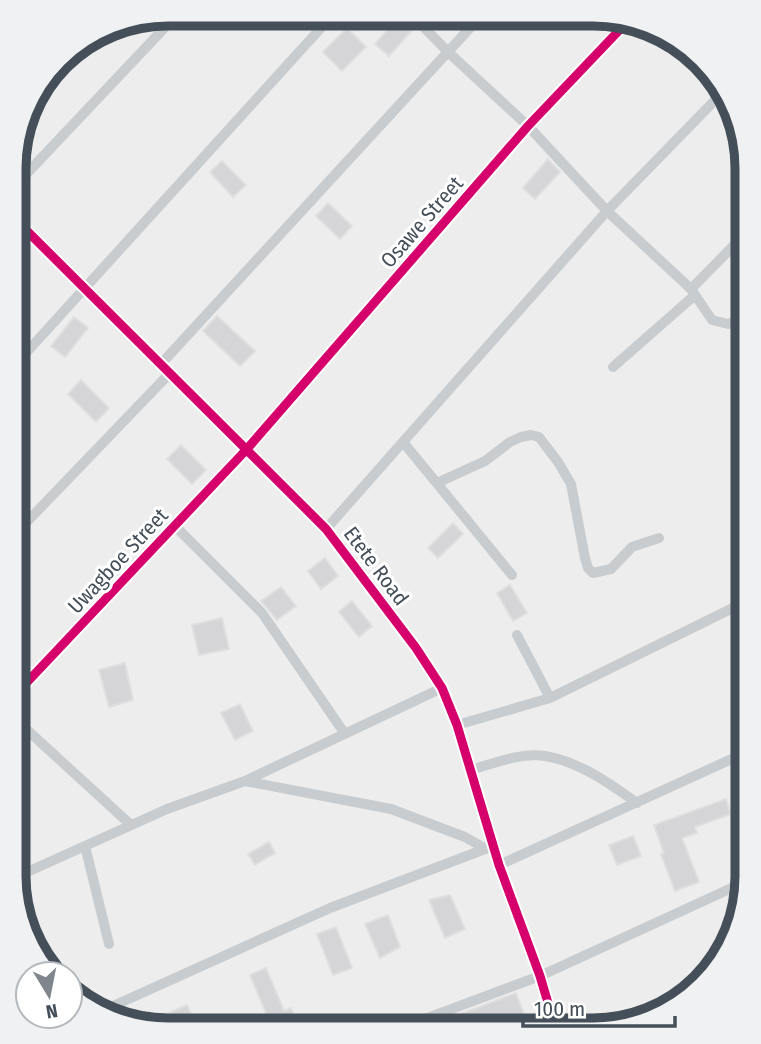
<svg xmlns="http://www.w3.org/2000/svg" width="761" height="1044" font-family="'Fira Sans Condensed',sans-serif">
<style>
.building{fill:#d5d5d7;stroke:#dfdfe0;stroke-width:2}
.lines{fill:none;stroke-linecap:round;stroke-linejoin:round}
.minor{stroke:#c9ccce;stroke-width:10}
.cycleway-casing{stroke:#fff;stroke-width:13}
.cycleway{stroke:#d6006c;stroke-width:9}
.labels{text-anchor:middle;stroke-width:6;stroke-linejoin:round;paint-order:stroke}
.street-label{font-size:21px;fill:#444f59;stroke:#fff}
.rim{fill:none;stroke:#444f59;stroke-width:9}
</style>
<rect width="100%" height="100%" fill="#eeeded"/>
<path class="building" d="M398 18H404L414 28 389 56 375 44Z
M347 28 366 47 342 71 323 52Z
M548 159 560 172 535 199 523 188Z
M222 161 246 185 233 197 210 172Z
M328 203 352 226 340 239 316 216Z
M217 316 255 351 240 366 203 331Z
M74 317 88 328 65 357 51 346Z
M81 380 109 408 96 422 68 394Z
M181 445 206 470 192 484 167 459Z
M453 523 463 534 438 558 428 548Z
M325 558 338 576 321 589 308 571Z
M510 585 527 613 513 621 497 593Z
M281 587 296 606 277 620 261 601Z
M352 601 372 626 359 637 339 612Z
M222 618 229 649 199 655 192 625Z
M125 663 133 700 109 707 99 670Z
M240 704 253 731 235 740 221 713Z
M726 799 731 814 695 827 697 833 682 838 699 882 675 891 661 854 664 853 654 825Z
M633 836 641 856 617 865 609 845Z
M269 842 275 853 255 865 248 854Z
M450 895 465 929 445 938 429 900Z
M388 915 400 947 380 958 365 924Z
M336 927 352 968 333 975 317 934Z
M266 968 284 1011 291 1008 296 1019 273 1029H242L268 1018 250 975Z
M516 993 526 1020 499 1030H460L455 1016Z
M187 1005 194 1020 173 1029H157L153 1020Z"/>
<g class="lines">
<path class="minor" d="M415 18 448 52 528 126 607 211 691 289 712 320 728 324 747 316
M15 186 170 22
M15 219 311 514 326 529 416 648 442 688 457 725 499 865 540 976 556 1030
M691 289 747 232
M161 364 480 17
M15 365 329 19
M613 367 695 295
M403 442 512 575
M437 483 485 461 510 442 521 437 531 435 539 437 558 462 571 484 585 558 588 568 593 573 611 569 632 547 659 538
M175 526 262 613 345 734
M20 529 170 373
M326 529 607 211 724 91
M517 635 550 698
M14 696 247 449 528 126 628 21
M14 718 131 825
M457 725 550 698 747 601
M470 770C492 764 522 752 545 756 580 762 609 783 637 803
M245 781 391 809 465 837 486 849
M85 846 109 944
M499 865 747 752
M14 878 167 809 245 781 442 688
M102 1011 330 908 493 846
M398 1029 540 976 747 881"/>
<defs>
<path id="cycleway" d="M15 219 311 514 326 529 416 648 442 688 457 725 499 865 540 976 556 1030
M14 696 247 449 528 126 628 21"/>
</defs>
<use href="#cycleway" class="cycleway-casing"/>
<use href="#cycleway" class="cycleway"/>
</g>
<g class="labels">
<g class="street-label">
<text transform="translate(422 222) rotate(-49)" y="7">Osawe Street</text>
<text transform="translate(118 561) rotate(-47)" y="7">Uwagboe Street</text>
<text transform="translate(376 566) rotate(53)" y="7">Etete Road</text>
</g>
</g>
<path d="M0 0H761V1044H0ZM168 26H593A142 142 0 0 1 735 168V876A142 142 0 0 1 593 1018H168A142 142 0 0 1 26 876V168A142 142 0 0 1 168 26Z" fill="#f0f1f2" fill-rule="evenodd"/>
<path class="rim" d="M168 26H593A142 142 0 0 1 735 168V876A142 142 0 0 1 593 1018H168A142 142 0 0 1 26 876V168A142 142 0 0 1 168 26Z"/>
<g transform="translate(49 995) rotate(170)"><circle r="33" fill="#ffffff" stroke="#b4b9bd" stroke-width="2"/>
<path d="M0-5L12 26L0 18L-12 26Z" fill="#80868d"/>
<text y="-10" font-size="19" font-weight="bold" text-anchor="middle" fill="#444f59">N</text>
</g>
<path d="M523 1016v10h152v-10" fill="none" stroke="#444f59" stroke-width="3.5"/>
<text x="534" y="1016" font-size="21" fill="#444f59" stroke="#ffffff" stroke-width="5" paint-order="stroke">100 m</text>
</svg>
